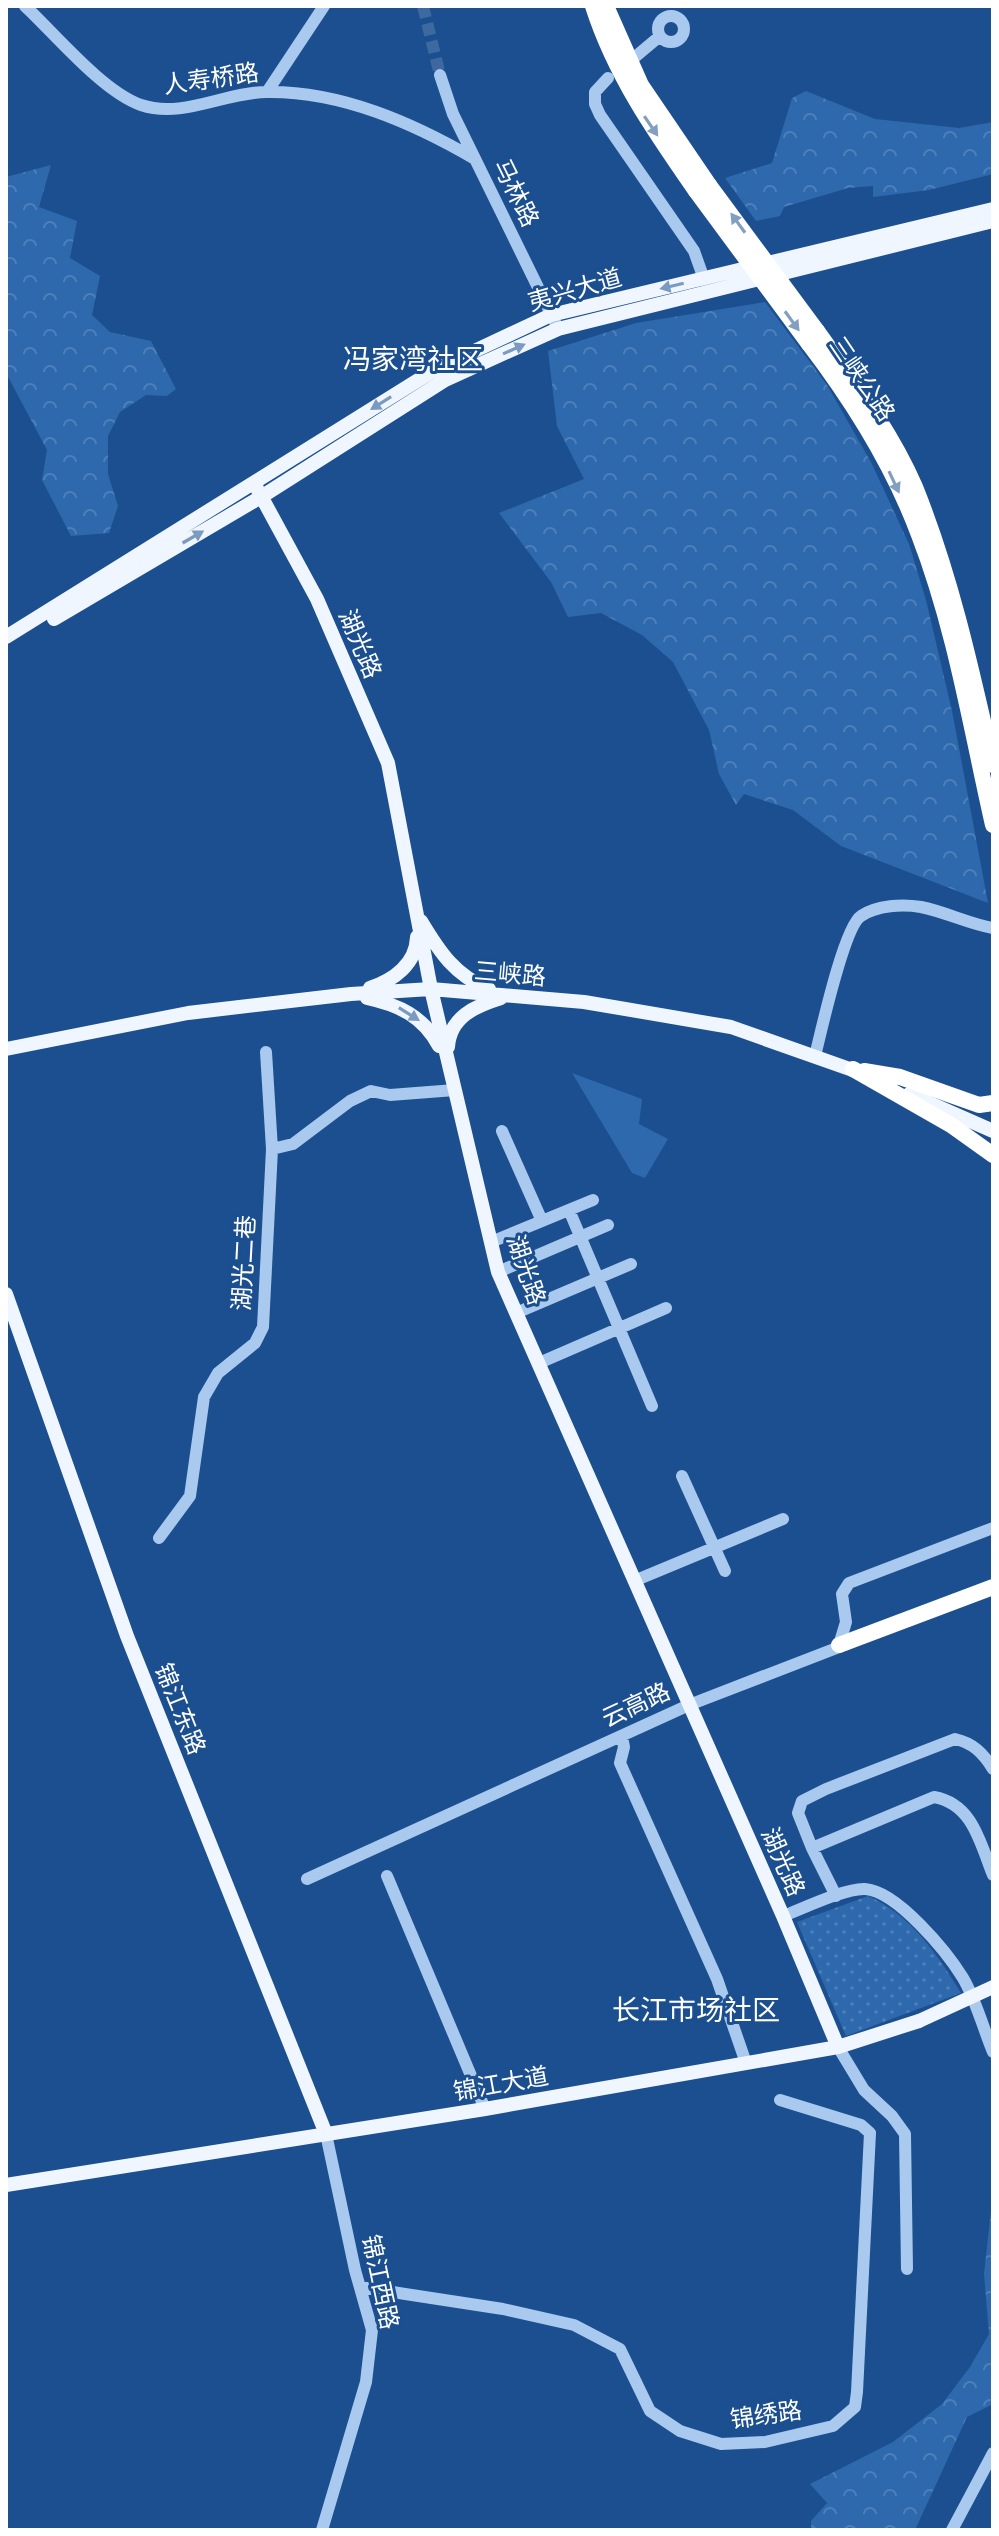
<svg xmlns="http://www.w3.org/2000/svg" width="999" height="2536" font-family="Overpass,'Noto Sans SC',sans-serif">
<style>
.grass{fill:url(#grass-dots)}
.forest{fill:url(#forest-crowns)}
.garden{fill:#2e69ad}
.lines{fill:none;stroke-linecap:round;stroke-linejoin:round}
.minor-tunnel{stroke:#3d69a0;stroke-width:12;stroke-dasharray:12 6;stroke-linecap:butt}
.minor{stroke:#a9c9ee;stroke-width:12}
.major{stroke:#f0f6ff;stroke-width:14}
.highway{stroke:#fff;stroke-width:16}
.major-bridge{stroke:#f0f6ff;stroke-width:14}
.highway-bridge{stroke:#fff;stroke-width:16}
.oneway{fill:#829ec1}
.oneway2{fill:#7b9ac1}
.labels{text-anchor:middle;stroke-width:6;stroke-linejoin:round;paint-order:stroke}
.street-label{font-size:24px;fill:#fff;stroke:#1b4f8f}
.quarter-label{font-size:28px;fill:#fff;stroke:#1b4f8f}
</style>
<defs>
<pattern id="grass-dots" width="8" height="8" patternUnits="userSpaceOnUse" patternTransform="scale(2)"><rect width="8" height="8" fill="#2e69ad"/><path d="M2 2h.1M6 6h.1" fill="none" stroke="#4d80b9" stroke-width="1.8" stroke-linecap="round"/></pattern>
<pattern id="forest-crowns" width="20" height="18" patternUnits="userSpaceOnUse" patternTransform="scale(2)"><rect width="20" height="18" fill="#2e69ad"/><path d="M2 6a3 3 0 1 1 6 0M12 15a3 3 0 1 1 6 0" fill="none" stroke="#4d80b9"/></pattern>
</defs>
<rect width="100%" height="100%" fill="#1b4f8f"/>
<path class="grass" d="M868 1896C911 1915 937 1954 961 1993L846 2036 797 1922Z"/>
<path class="forest" d="M806 91 875 119 959 128 993 122V174L929 190 873 197V186L848 188 784 207 780 216 756 221 725 178 772 163 792 98Z
M51 165 39 207 77 221 70 258 100 276 92 315 110 332 151 341 176 389 167 396 146 395 120 412 108 436V474L118 506 109 533 71 536 42 480 47 450 6 373V177Z
M765 302 827 385 871 462 909 544 926 600 952 711 988 903 841 846 793 810 744 794 736 805 719 774 709 730 673 662 642 635 601 613 568 617 551 582 499 513 584 479 557 426 548 351 636 323Z
M993 2193V2404L967 2417 915 2530H811V2521L827 2503 810 2484 893 2442 942 2404 970 2367 989 2334 984 2274Z"/>
<path class="garden" d="M572 1073 642 1099 639 1124 668 1139 645 1178 632 1173Z"/>
<g class="lines">
<path class="minor-tunnel" d="M423 6 440 75"/>
<path class="minor" d="M25 6C55 34 103 92 141 105 183 119 225 92 267 92 341 91 413 123 475 159
M658 29a13 13 0 1 1 26 0a13 13 0 1 1-26 0Z
M635 57 660 36
M440 75 453 114 555 322
M608 78 595 92V104L600 115 694 251 704 279
M267 92 324 6
M815 1056C821 1032 844 927 861 916 877 905 903 904 921 907 946 912 969 924 993 928
M502 1131 542 1221
M272 1149 293 1144 350 1101 371 1091 390 1095 455 1090
M569 1210 652 1406
M491 1242 593 1200
M498 1272 608 1225
M516 1313 631 1264
M539 1363 666 1308
M682 1476 725 1571
M159 1538 190 1496 204 1397 218 1373 255 1343 263 1327 272 1149 266 1052
M634 1581 783 1519
M839 1645 846 1622 842 1594 849 1583 993 1528
M622 1736 624 1747 620 1763 717 1979 746 2063
M812 1848 934 1797C973 1804 980 1843 993 1875
M387 1876 485 2109
M307 1879 689 1705 847 1644
M836 1896 812 1848 798 1813 802 1801 826 1789 955 1739C973 1743 983 1753 993 1769
M783 1916C802 1909 845 1888 865 1889 897 1891 947 1952 963 1978 976 2000 983 2028 993 2052
M838 2047 864 2090 892 2116 905 2134 907 2269
M360 2287 503 2309 574 2325 620 2349 650 2411 680 2431 721 2444 765 2442 833 2426 855 2407 857 2392 870 2133 861 2125 780 2100
M322 2530 366 2382 372 2330 355 2270 326 2134
M952 2530 993 2453"/>
<path class="major" d="M254 483 317 599 388 763 431 989 498 1272 783 1916 838 2047
M54 619 261 497 445 380 558 329 993 221
M6 637 436 369 551 315 993 209
M421 921C439 951 455 976 489 989
M370 988C394 980 416 964 417 937
M367 998C399 1005 423 1016 439 1046
M448 1047C450 1017 475 1006 501 998
M6 1049 188 1013 351 994 431 989 584 1002 731 1027 861 1073
M909 1094 993 1131
M6 1294 127 1636 326 2134
M6 2185 485 2109 838 2047 919 2021"/>
<path class="highway" d="M593 6C615 75 655 132 696 191
M606 6 641 85 709 185
M817 331C852 380 891 431 915 487 951 576 972 672 993 765
M809 344C854 403 893 465 919 535 955 628 971 728 993 825
M853 1069 951 1125 993 1155
M864 1071 900 1077 979 1105 993 1103
M839 1645 993 1587"/>
<path class="major-bridge" d="M919 2021 993 1987"/>
<path class="highway-bridge" d="M709 185 817 331
M696 191 809 344"/>
</g>
<defs><path id="oneway-solid" d="M-6-.8H1V-3.2L6.5 0L1 3.2V.8H-6Z" transform="scale(2)"/></defs>
<g class="oneway">
<use href="#oneway-solid" transform="translate(651 126) rotate(56)"/>
<use href="#oneway-solid" transform="translate(738 223) rotate(-126)"/>
<use href="#oneway-solid" transform="translate(792 321) rotate(54)"/>
<use href="#oneway-solid" transform="translate(894 482) rotate(65)"/>
</g>
<g class="oneway2">
<use href="#oneway-solid" transform="translate(672 286) rotate(167)"/>
<use href="#oneway-solid" transform="translate(514 349) rotate(-24)"/>
<use href="#oneway-solid" transform="translate(381 403) rotate(148)"/>
<use href="#oneway-solid" transform="translate(193 537) rotate(-30)"/>
<use href="#oneway-solid" transform="translate(409 1014) rotate(32)"/>
</g>
<g class="labels">
<g class="street-label">
<text transform="translate(211 79) rotate(-8)" y="8">人寿桥路</text>
<text transform="translate(516 193) rotate(64)" y="8">马林路</text>
<text transform="translate(575 290) rotate(-16)" y="8">夷兴大道</text>
<text transform="translate(862 379) rotate(56)" y="8">三峡公路</text>
<text transform="translate(360 644) rotate(67)" y="8">湖光路</text>
<text transform="translate(510 974) rotate(5)" y="8">三峡路</text>
<text transform="translate(244 1263) rotate(-87)" y="8">湖光二巷</text>
<text transform="translate(526 1270) rotate(71)" y="8">湖光路</text>
<text transform="translate(636 1705) rotate(-25)" y="8">云高路</text>
<text transform="translate(180 1709) rotate(68)" y="8">锦江东路</text>
<text transform="translate(783 1862) rotate(66)" y="8">湖光路</text>
<text transform="translate(501 2084) rotate(-10)" y="8">锦江大道</text>
<text transform="translate(380 2282) rotate(78)" y="8">锦江西路</text>
<text transform="translate(766 2415) rotate(-8)" y="8">锦绣路</text>
</g>
<g class="quarter-label">
<text x="413" y="369">冯家湾社区</text>
<text x="696" y="2020">长江市场社区</text>
</g>
</g>
<rect width="999" height="2536" fill="none" stroke="#ffffff" stroke-width="16"/>
</svg>
